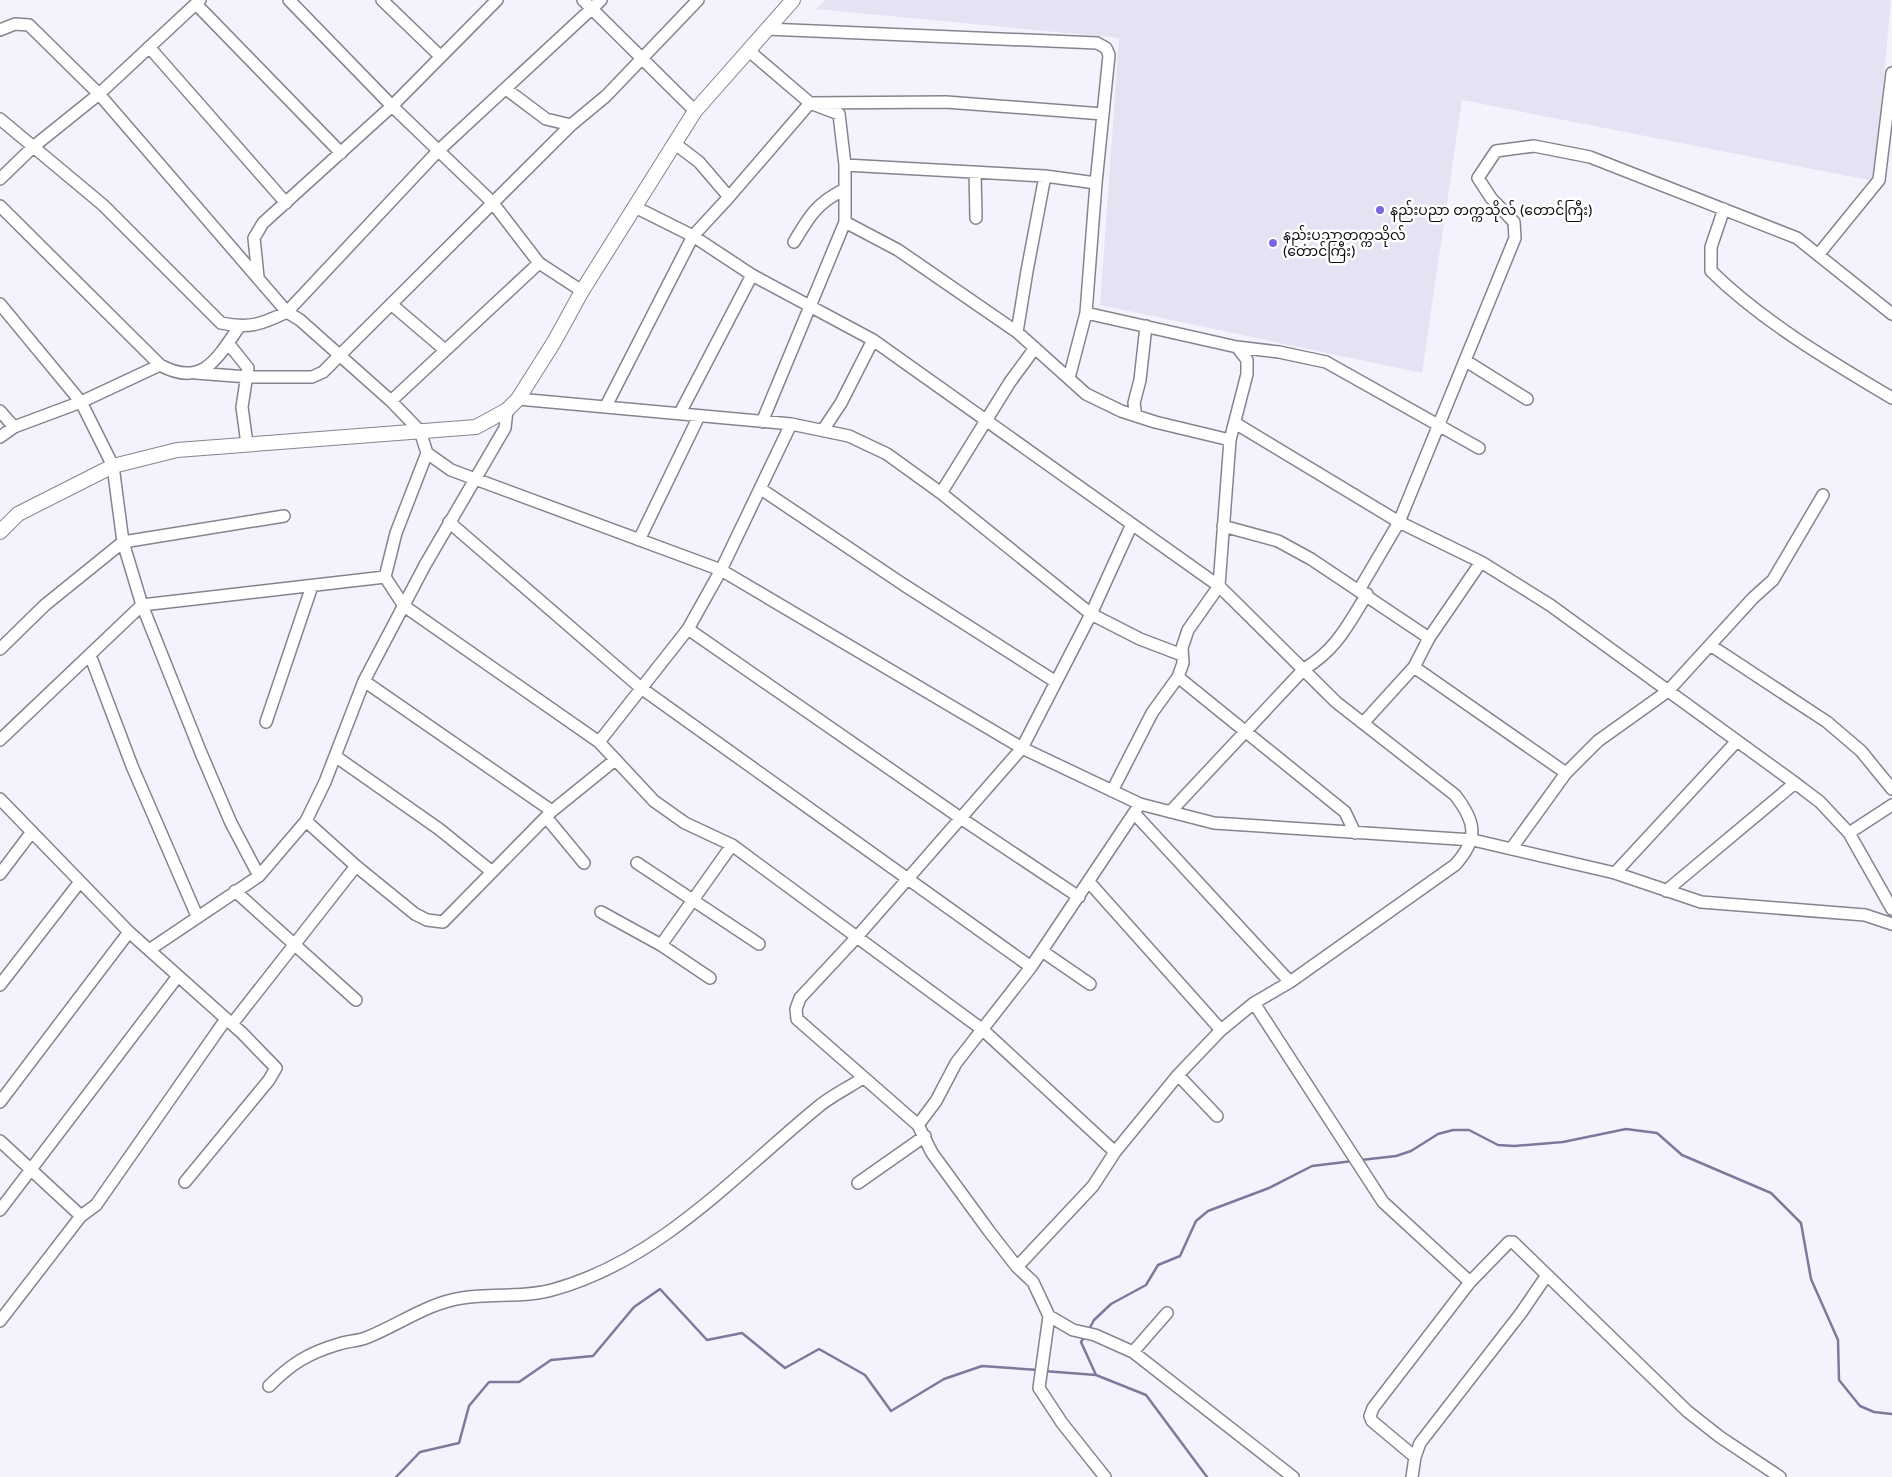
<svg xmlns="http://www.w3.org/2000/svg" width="1892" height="1477" font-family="'Varela Round','Noto Sans Myanmar',sans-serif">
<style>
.built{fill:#e3e3f3}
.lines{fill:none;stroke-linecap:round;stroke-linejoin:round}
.stream{stroke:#7c7a9a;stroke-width:2.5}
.minor-casing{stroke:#84848f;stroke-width:14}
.major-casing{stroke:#84848f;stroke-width:16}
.minor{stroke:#fff;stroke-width:11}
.major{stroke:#fff;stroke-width:14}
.poi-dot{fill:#7b66e1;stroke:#fff;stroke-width:2}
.labels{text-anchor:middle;stroke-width:5;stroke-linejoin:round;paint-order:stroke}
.poi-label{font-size:14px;fill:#0d0d11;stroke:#fff;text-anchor:start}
</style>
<rect width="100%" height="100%" fill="#f4f3fd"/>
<path class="built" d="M826 0H1891L1874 181 1462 100 1422 373 1100 305 1119 38 816 9Z"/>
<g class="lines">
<path class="stream" d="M1361 1160 1396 1156 1411 1151 1438 1134 1453 1130H1469L1498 1145 1514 1146 1563 1142 1626 1129 1657 1133 1682 1155 1771 1193 1801 1223 1811 1279 1838 1340 1839 1380 1860 1406 1874 1412 1892 1414
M1088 1331 1094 1320 1111 1304 1146 1285 1158 1265 1180 1256 1196 1221 1208 1211 1269 1188 1312 1166 1353 1161
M1085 1336 1081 1342 1096 1375
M1044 1371 1096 1375 1146 1395 1207 1477
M396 1477 420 1452 459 1443 469 1406 489 1382H519L551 1360 593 1356 634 1307 660 1289 707 1340 742 1333 785 1368 819 1349 865 1375 891 1411 944 1379 982 1366 1038 1370"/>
<defs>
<path id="minor" d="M289 0 392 106 492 202 539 263 582 291
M382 0 440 56
M583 0 695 111
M196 4 341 153
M767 29 1097 43 1106 48 1109 55 1096 183
M0 30 15 24 29 25 99 94 287 312 438 151 601 0
M149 47 286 203
M748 50 810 103 839 114 845 165V222L762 422
M506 89 546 119 571 125
M0 119 103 205 221 323C250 329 262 324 287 312L300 320 391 401 420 431 427 453 451 470 721 570 1022 748 1140 804 1214 823 1473 840 1615 873 1701 902 1865 915 1892 924
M674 143 699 162 729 197 810 103 946 102 1103 114
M845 165 1045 176 1096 183 1086 313 1069 378
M975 172 976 218
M0 179 33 147 99 94 200 0
M0 206 160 365C202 388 217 359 239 327
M635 207 693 236 752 275 873 340 1219 586 1336 702 1455 795C1476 822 1479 839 1455 865L1290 982 1254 1003 1221 1030 1089 882
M1724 209 1711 247V271C1763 322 1830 361 1892 398
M845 222 898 250 1017 332 1086 394 1121 411 1155 422 1230 440
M794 242C810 215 817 203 845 189
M1818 255 1879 180 1892 73
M258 277 254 238 263 223 392 106 497 0
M0 304 81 402 113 466 123 542 142 605 201 753 231 823 259 876
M391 304 445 350
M1086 313 1237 347 1247 360V374L1230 440 1219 586 1188 630 1182 648 1183 663 1178 677 1152 713 1112 791
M1017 332 1027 271 1045 176
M228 343 248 368 242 407 247 444
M1237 347 1279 352 1326 362 1479 448
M1466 361 1527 399
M196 373 248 377H312L323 372 571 125 606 96 698 0
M518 399 791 424 849 436 887 454 941 493 1091 614 1140 639 1182 655
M391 401 539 263
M606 406 693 236 729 197
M0 411 14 427
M680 413 752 275
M1136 416 1134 403 1140 380 1146 326
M1235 423 1399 522 1481 562 1550 605 1795 783 1820 802 1849 833 1892 909
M823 430 841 403 873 340
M0 437 14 427 81 402 160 365
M761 489 904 585 1056 682
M941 493 1010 382 1035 348
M449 522 641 688 1031 967
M1223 526 1278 541 1311 559 1429 638
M639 540 699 416
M385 577 404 606 599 742 654 801 685 823 732 845 983 1030 1115 1152
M1359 590 1399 522 1515 238 1514 222 1491 198 1478 178 1496 151 1534 146 1590 157 1797 238 1892 314
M688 629 962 819 1079 897
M1710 645 1827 722 1861 751 1892 789
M0 649 45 605 123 542 284 516
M90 655 132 766 197 916
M1414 667 1566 773
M1178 677 1345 812 1355 833
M364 681 552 811
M266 722 312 586
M1364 722 1414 667 1429 638 1481 562
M0 740 142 605 385 577 396 533 427 453
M599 742 688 629 721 570 791 424
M335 756 439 829 491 871
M0 799 129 932 242 1033 276 1068 269 1080 185 1182
M1170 812 1304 669C1336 650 1348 625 1367 594
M1134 813 1290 982
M546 817 584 863
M306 821 356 866 415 914 427 920 443 922 552 811 615 760
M1849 833 1892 805
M1511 849 1566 773 1598 741 1668 691 1753 598 1773 580 1823 495
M637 863 759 944
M1615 873 1737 741
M0 874 31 833
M235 891 356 1000
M1666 891 1795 783
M601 912 661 945 710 978
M661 945 732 845
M149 950 259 876 306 821 325 782 364 681 425 565 505 428 507 410
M1042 951 1090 984
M0 985 79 883
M1254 1003 1383 1202 1470 1282 1373 1408 1370 1416 1372 1421 1415 1457
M232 1024 356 866
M1178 1075 1221 1030
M0 1102 129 932
M918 1125 797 1019 796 1009 800 998 856 938 1022 748 1091 614 1132 524
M0 1141 81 1216
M858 1183 925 1136
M0 1210 178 976
M1017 1267 1093 1186 1115 1152 1178 1075 1217 1116
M1547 1275 1687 1411 1720 1437 1780 1477
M1049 1316 1073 1330 1095 1335 1133 1352 1293 1477
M0 1321 81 1216 96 1205 226 1019
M1133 1352 1167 1313
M269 1386C291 1364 308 1353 339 1344 348 1341 359 1341 368 1337 400 1324 428 1303 462 1298 492 1293 522 1298 552 1290 659 1261 736 1174 818 1107 831 1096 848 1088 863 1078
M1105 1477 1062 1423 1039 1388 1049 1316 1033 1282 1017 1267 989 1231 932 1153 918 1125 936 1101 956 1063 1031 967 1140 804
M1412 1477 1415 1457 1420 1443 1521 1313 1547 1275 1513 1242H1509L1470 1282"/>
<path id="major" d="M0 532 18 514 113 466 177 450 476 427 507 410 518 399 554 342 582 291 695 111 793 0"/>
</defs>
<use href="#minor" class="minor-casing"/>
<use href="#major" class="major-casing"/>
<use href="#minor" class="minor"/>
<use href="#major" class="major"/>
</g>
<g class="poi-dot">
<circle cx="1380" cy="210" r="5"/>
<circle cx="1273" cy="243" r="5"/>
</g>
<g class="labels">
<g class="poi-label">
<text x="1390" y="215">နည်းပညာ တက္ကသိုလ် (တောင်ကြီး)</text>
<text x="1283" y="240">နည်းပညာတက္ကသိုလ်<tspan x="1283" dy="16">(တောင်ကြီး)</tspan></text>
</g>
</g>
</svg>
